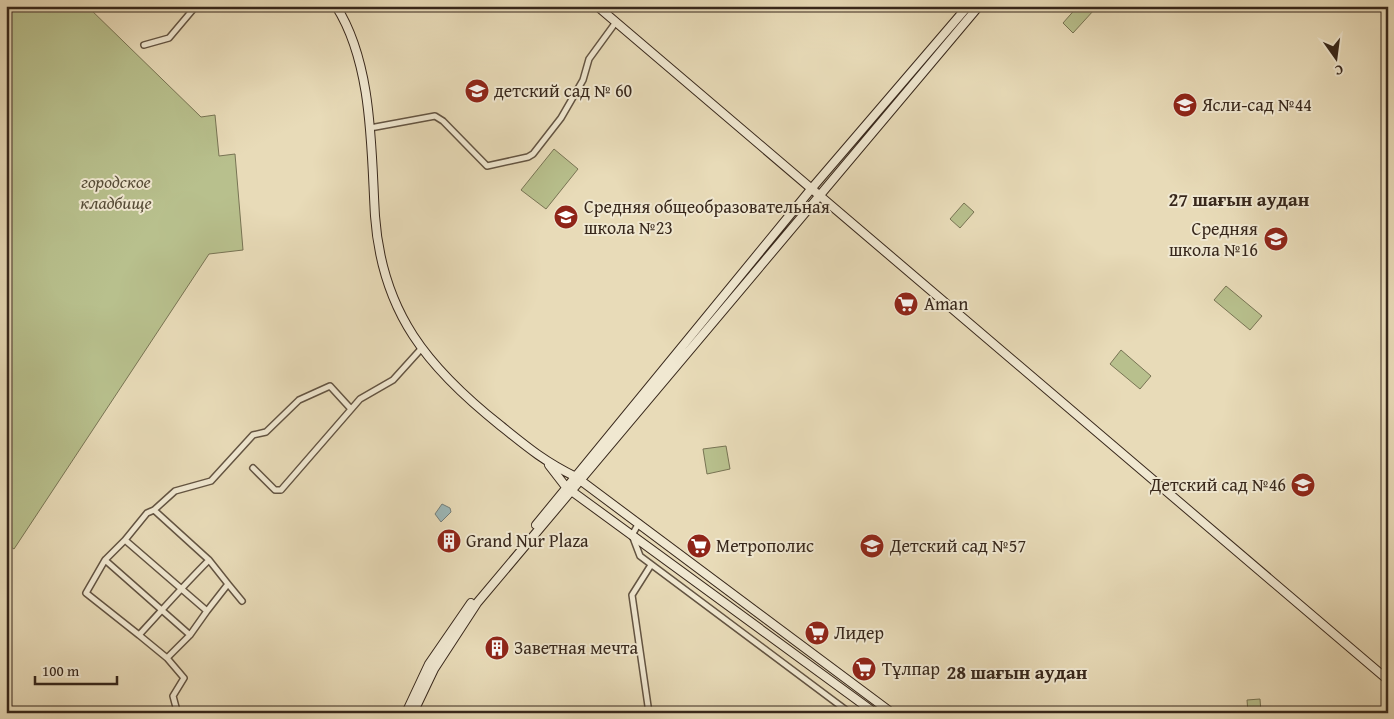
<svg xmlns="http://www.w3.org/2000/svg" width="1394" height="719" font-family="'Gentium Book Plus',serif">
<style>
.green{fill:#b8c08d;stroke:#787454}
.water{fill:#9cb8b9;stroke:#747e7a}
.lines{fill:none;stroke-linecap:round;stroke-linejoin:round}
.street-casing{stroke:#635442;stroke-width:8}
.secondary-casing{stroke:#37271b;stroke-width:10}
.street{stroke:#f0e8d1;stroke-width:5}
.secondary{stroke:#f0e8d1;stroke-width:8}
.labels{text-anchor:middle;stroke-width:4;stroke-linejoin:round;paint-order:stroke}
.poi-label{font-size:18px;fill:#37271b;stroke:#f0e8d1;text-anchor:start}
.park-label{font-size:18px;font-style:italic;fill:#574d38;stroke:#f0e8d1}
.neighbourhood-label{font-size:19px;font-weight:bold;fill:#37271b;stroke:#f0e8d1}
</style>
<rect width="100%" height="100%" fill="#e8dbb8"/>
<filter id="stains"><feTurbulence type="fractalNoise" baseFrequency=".004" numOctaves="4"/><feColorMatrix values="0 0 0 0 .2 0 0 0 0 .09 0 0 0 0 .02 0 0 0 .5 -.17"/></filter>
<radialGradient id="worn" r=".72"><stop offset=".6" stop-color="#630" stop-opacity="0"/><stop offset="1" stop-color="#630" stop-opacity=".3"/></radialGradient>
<path class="green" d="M6 6H87L201 117 215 115 219 156 235 154 243 250 209 254 14 549 6 544Z
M1078 6H1090L1094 10 1073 33 1063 23Z
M554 149 578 169 546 209 521 190Z
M964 203 974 212 960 228 950 219Z
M1226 286 1262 316 1250 330 1214 300Z
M1121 350 1151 376 1140 389 1110 364Z
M726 446 730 469 707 474 703 449Z
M1260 699 1261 713H1248L1247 700Z"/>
<path class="water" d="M442 504 450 508 451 512 441 522 435 514Z"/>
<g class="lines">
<defs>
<path id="street" d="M144 45 169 38 196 6
M370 128 435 116 443 121 487 166 528 157 533 154 561 118 583 80 589 59 616 22
M253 468 275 490H281L360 399 393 380 421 349
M154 510 209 560C185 584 162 610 139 635L86 593 105 560 190 635 167 658 184 678 173 696 177 711
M639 523 632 535 640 556 850 713
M125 540 147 513 154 510 175 491 211 481 253 435 266 432 299 400 330 386 351 409
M105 560 125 540 207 611 190 635
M209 560 228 584
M207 611 228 584 242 601
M139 635 167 658
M649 713 632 595 651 565"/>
<path id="secondary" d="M336 6C373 64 371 149 375 216 382 313 428 368 501 426 527 447 545 462 576 477L892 713
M597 6 1388 680
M549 465 566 487 875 713
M536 525 812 188 968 6
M406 713 429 664 471 603
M413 713 434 669 477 603 979 6"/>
</defs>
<use href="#street" class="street-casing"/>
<use href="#secondary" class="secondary-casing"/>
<use href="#street" class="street"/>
<use href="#secondary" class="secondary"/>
</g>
<defs>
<symbol id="school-disc" viewBox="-11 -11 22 22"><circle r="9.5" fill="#8f2418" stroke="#f0e8d1"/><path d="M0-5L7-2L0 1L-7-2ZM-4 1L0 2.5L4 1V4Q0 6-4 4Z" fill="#fff"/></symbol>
<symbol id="supermarket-disc" viewBox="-11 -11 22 22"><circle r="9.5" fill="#8f2418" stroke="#f0e8d1"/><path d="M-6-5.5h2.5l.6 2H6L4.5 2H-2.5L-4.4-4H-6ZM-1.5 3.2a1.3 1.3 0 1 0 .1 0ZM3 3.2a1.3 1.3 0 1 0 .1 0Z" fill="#fff"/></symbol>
<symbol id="building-disc" viewBox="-11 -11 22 22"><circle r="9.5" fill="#8f2418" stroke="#f0e8d1"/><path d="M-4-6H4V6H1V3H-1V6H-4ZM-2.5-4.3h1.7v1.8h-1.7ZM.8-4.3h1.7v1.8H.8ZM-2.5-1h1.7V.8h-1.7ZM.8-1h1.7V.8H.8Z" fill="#fff"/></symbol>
</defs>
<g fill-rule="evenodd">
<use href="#school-disc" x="463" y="77" width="28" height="28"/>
<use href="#school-disc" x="1171" y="91" width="28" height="28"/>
<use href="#school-disc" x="552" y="203" width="28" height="28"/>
<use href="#school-disc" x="1262" y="225" width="28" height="28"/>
<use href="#supermarket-disc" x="892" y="290" width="28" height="28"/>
<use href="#school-disc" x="1289" y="471" width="28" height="28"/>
<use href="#building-disc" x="435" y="527" width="28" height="28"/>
<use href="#supermarket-disc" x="685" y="532" width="28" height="28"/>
<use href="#school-disc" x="858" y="532" width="28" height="28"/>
<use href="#supermarket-disc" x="803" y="619" width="28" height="28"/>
<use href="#building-disc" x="483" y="634" width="28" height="28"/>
<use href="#supermarket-disc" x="850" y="655" width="28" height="28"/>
</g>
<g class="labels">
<g class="poi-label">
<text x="494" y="97">детский сад № 60</text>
<text x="1202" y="111">Ясли-сад №44</text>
<text x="584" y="213">Средняя общеобразовательная<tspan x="584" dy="21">школа №23</tspan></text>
<text x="1258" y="235" text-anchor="end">Средняя<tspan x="1258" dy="21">школа №16</tspan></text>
<text x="924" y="310">Aman</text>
<text x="1286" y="491" text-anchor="end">Детский сад №46</text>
<text x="466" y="547">Grand Nur Plaza</text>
<text x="716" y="552">Метрополис</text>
<text x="890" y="552">Детский сад №57</text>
<text x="834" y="639">Лидер</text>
<text x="514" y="654">Заветная мечта</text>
<text x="882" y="675">Тұлпар</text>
</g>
<g class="park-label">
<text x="116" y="188">городское<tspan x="116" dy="21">кладбище</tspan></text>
</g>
<g class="neighbourhood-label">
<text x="1239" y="206">27 шағын аудан</text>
<text x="1017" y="679">28 шағын аудан</text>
</g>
</g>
<rect width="1394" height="719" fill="none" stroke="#e8dbb8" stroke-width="25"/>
<rect x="8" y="8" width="1379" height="704" fill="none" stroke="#37271b" stroke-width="2.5"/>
<rect x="12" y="12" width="1369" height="694" fill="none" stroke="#37271b"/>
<g transform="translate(1336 58) rotate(166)" stroke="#f0e8d1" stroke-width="4" paint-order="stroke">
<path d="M0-4L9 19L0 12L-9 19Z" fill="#37271b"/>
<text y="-8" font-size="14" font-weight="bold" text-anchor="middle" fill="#37271b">С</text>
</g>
<path d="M35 676v8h82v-8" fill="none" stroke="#37271b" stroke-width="2.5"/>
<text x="42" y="676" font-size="15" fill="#37271b" stroke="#f0e8d1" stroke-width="4" paint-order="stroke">100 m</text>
<rect width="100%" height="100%" filter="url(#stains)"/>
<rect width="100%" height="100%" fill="url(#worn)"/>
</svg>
